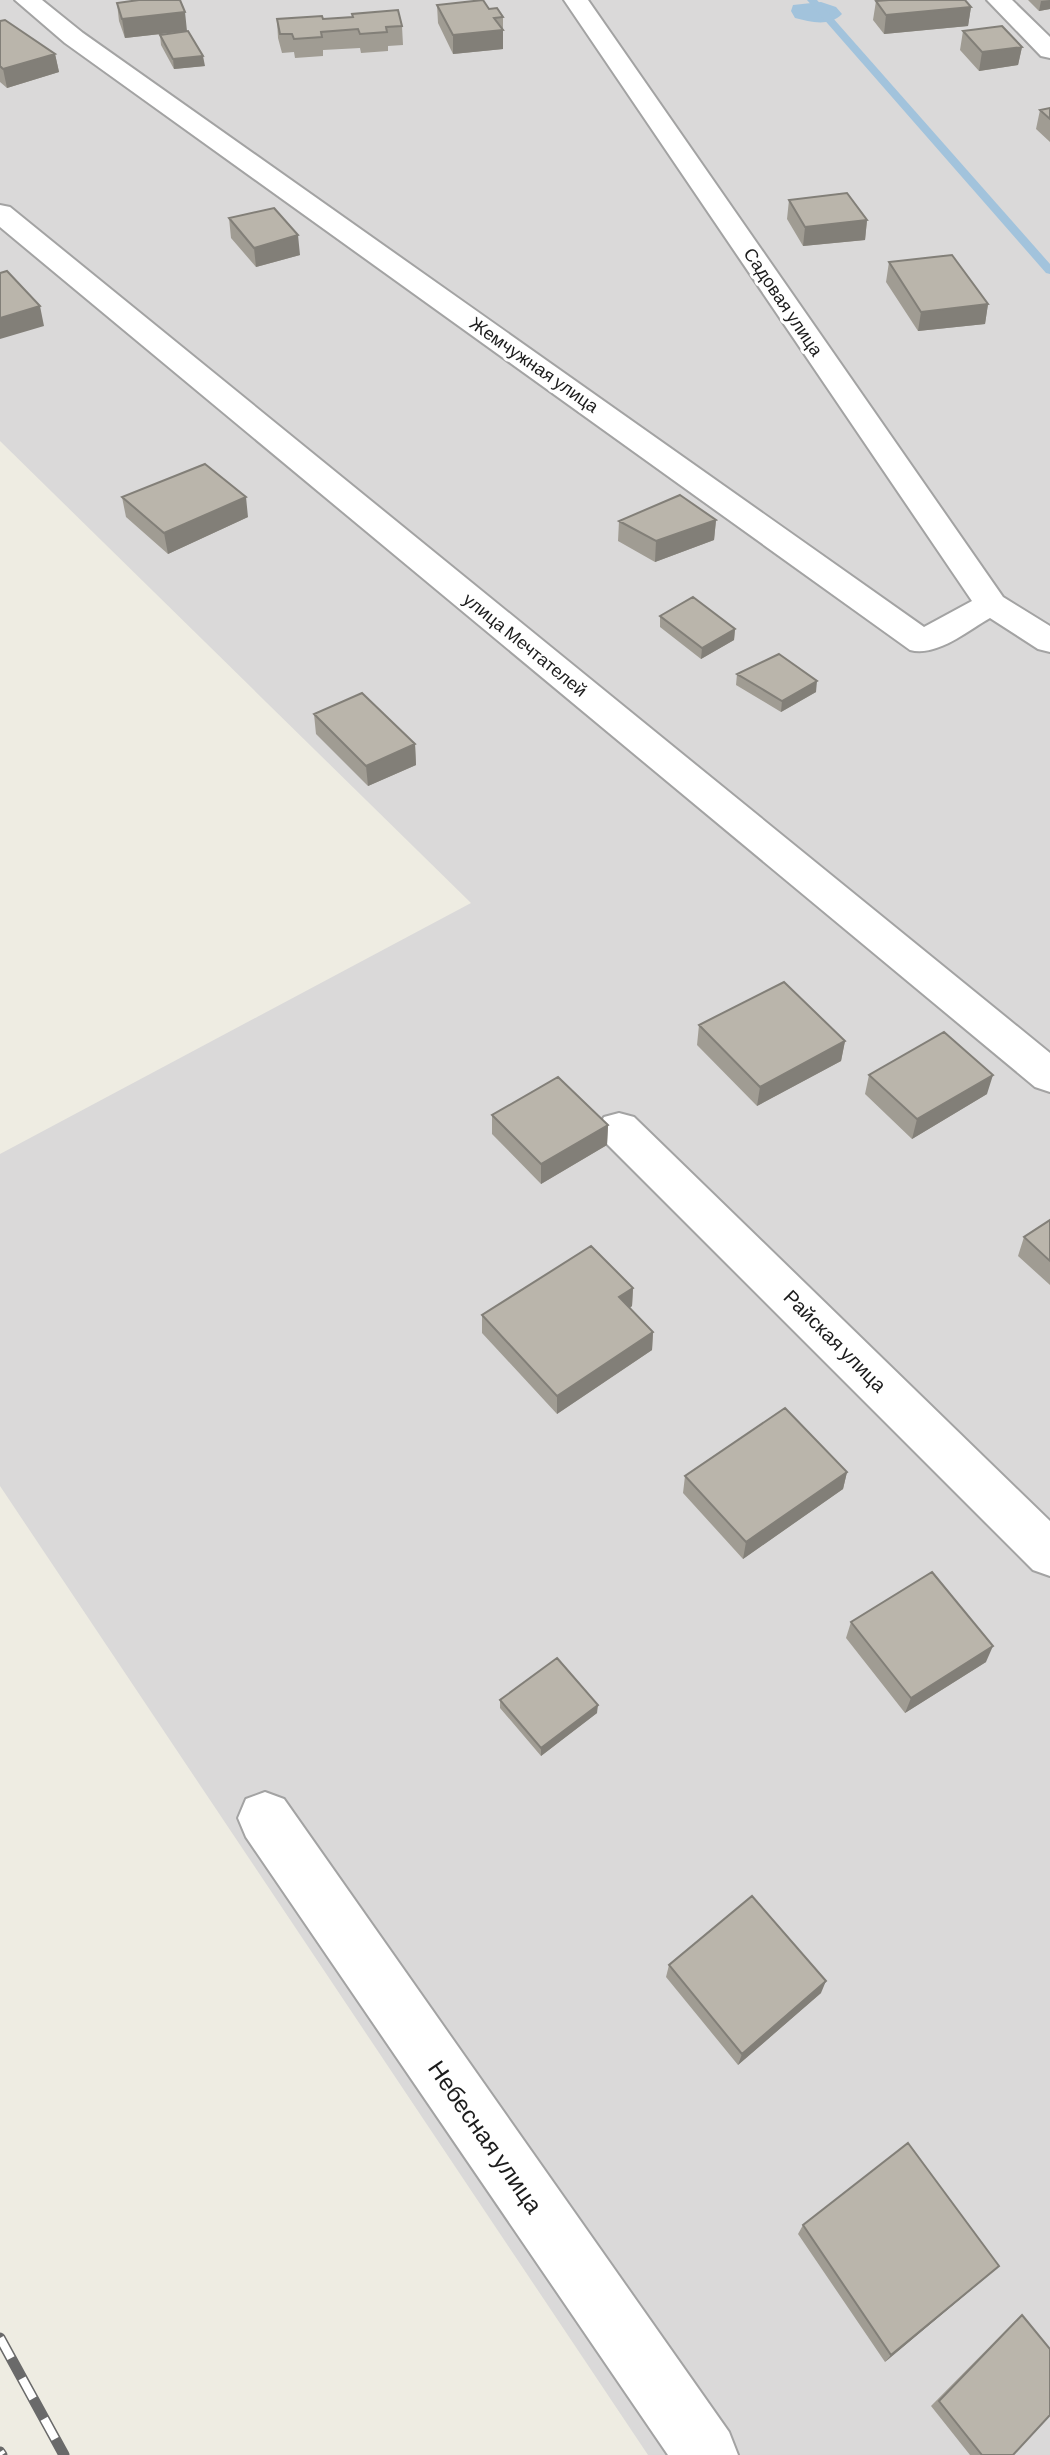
<svg xmlns="http://www.w3.org/2000/svg" width="1050" height="2455" font-family="Barlow,sans-serif">
<style>
.residential{fill:#dad9d9}
.water{fill:#a2c3dc}
.lines{fill:none;stroke-linecap:round;stroke-linejoin:round}
.stream{fill:#a2c3dc;fill-rule:evenodd}
.minor-casing{stroke:#a3a3a3;stroke-width:4}
.minor{fill:#fff;fill-rule:evenodd}
.rail-casing{stroke:#6a6a6a;stroke-width:11}
.rail{stroke:#fff;stroke-width:8;stroke-dasharray:23;stroke-linecap:butt}
.wall{fill:#a09c93}
.shaded-wall{fill:#827f78}
.building{fill:#bab5ab;stroke:#827f78;stroke-width:2}
.labels{text-anchor:middle;stroke-width:6;stroke-linejoin:round;paint-order:stroke}
.far-street-label{font-size:18px;fill:#1c1c1c;stroke:#fff}
.street-label{font-size:20px;fill:#1c1c1c;stroke:#fff}
.near-street-label{font-size:24px;fill:#1c1c1c;stroke:#fff}
</style>
<rect width="100%" height="100%" fill="#eeece2"/>
<path class="residential" d="M0 0H1050V2455H648L0 1486V1154L471 903 0 441Z"/>
<path class="water" d="M821 2 836 7 842 14C829 27 811 22 795 18L791 11 793 5Z"/>
<g class="lines">
<path class="stream" d="M807 0H817L1050 264V274L1046 273Z"/>
<defs>
<path id="minor" d="M15 0H42L83 33 924 627 972 601 564 0H588L1003 597 1050 626V652L1038 649 990 618C967 631 937 657 910 650L65 43Z
M987 0H1012L1050 37V58L1041 56Z
M0 205 10 207 1050 1053V1092L1035 1087 0 227Z
M619 1113 634 1117 1050 1521V1576L1033 1570 604 1141 598 1129 604 1117Z
M265 1792 284 1799 729 2432 738 2455H668L246 1837 238 1818 246 1799Z"/>
</defs>
<use href="#minor" class="minor-casing"/>
<use href="#minor" class="minor"/>
<defs>
<path id="rail" d="M0 2338 64 2455
M0 2452 2 2455"/>
</defs>
<use href="#rail" class="rail-casing"/>
<use href="#rail" class="rail"/>
</g>
<path class="wall" d="M1028 0H1050V9L1039 11Z
M876 1 971 7 968 26 884 34 873 20Z
M117 3 187 31 125 38 119 21Z
M437 5 503 17V49L453 54 438 23Z
M352 17 402 26 403 45 388 46V51L361 53 360 48 323 50V56L295 58 294 52 282 53 278 38 277 19H323Z
M0 21 55 54 59 72 7 88 0 82Z
M963 31 1022 47 1018 65 979 71 960 50Z
M160 35 205 66 174 69 161 45Z
M1050 108V142L1036 129 1040 110Z
M789 200 867 220 865 240 803 246 787 219Z
M229 218 300 255 256 267 231 238Z
M889 262 988 304 985 324 918 331 886 282Z
M122 497 248 517 168 554 126 517Z
M716 520 714 540 655 562 618 541 619 521Z
M660 616 735 629 734 640 701 659 660 627Z
M737 674 816 692 781 712 736 685Z
M314 714 415 744 416 765 368 786 316 734Z
M699 1025 845 1041 841 1061 757 1106 697 1045Z
M869 1075 987 1094 912 1139 865 1094Z
M492 1115 608 1125 607 1145 541 1184 492 1134Z
M1050 1220V1285L1018 1256 1024 1237Z
M633 1288 632 1306 630 1308 653 1332 652 1350 557 1414 482 1333V1315Z
M847 1472 843 1489 743 1559 683 1493 685 1476Z
M851 1622 986 1662 905 1713 846 1638Z
M500 1700 597 1713 541 1756 500 1708Z
M669 1965 821 1993 738 2065 666 1977Z
M803 2225 999 2266 885 2362 798 2234Z
M1022 2315 1013 2455H970L931 2406 1013 2323Z"/>
<path class="shaded-wall" d="M1050 0V9L1039 11 1041 1Z
M971 7 968 26 884 34 886 15Z
M185 12 187 31 125 38 122 19Z
M503 30V49L453 54V35Z
M1022 47 1018 65 979 71 982 52Z
M55 54 59 72 7 88 3 69Z
M203 56 205 66 174 69 173 59Z
M867 220 865 240 803 246 805 227Z
M298 235 300 255 256 267 254 248Z
M988 304 985 324 918 331 921 312Z
M40 306 44 326 0 339V318Z
M246 497 248 517 168 554 164 533Z
M716 520 714 540 655 562 656 541Z
M735 629 734 640 701 659 702 648Z
M817 681 816 692 781 712 782 701Z
M415 744 416 765 368 786 366 766Z
M845 1041 841 1061 757 1106 760 1087Z
M993 1075 987 1094 912 1139 917 1119Z
M608 1125 607 1145 541 1184V1164Z
M633 1288 632 1306 618 1315 619 1297Z
M653 1332 652 1350 557 1414V1396Z
M847 1472 843 1489 743 1559 746 1542Z
M993 1646 986 1662 905 1713 911 1698Z
M598 1705 597 1713 541 1756V1748Z
M826 1981 821 1993 738 2065 742 2054Z
M999 2266 990 2274 885 2362 891 2355Z"/>
<path class="building" d="M139 0H180L185 12 122 19 117 3Z
M483 0 489 9 497 8 503 17 494 18 503 30 453 35 437 5Z
M889 0H965L971 7 886 15 876 1Z
M398 10 402 26 386 27 387 32 360 34 358 29 321 32 322 37 294 39 292 34H280L277 19 322 16 323 19 353 17 352 14Z
M5 20 55 54 3 69 0 66V21Z
M1002 26 1022 47 982 52 963 31Z
M188 31 203 56 173 59 160 35Z
M1050 108V119L1040 110Z
M847 193 867 220 805 227 789 200Z
M274 208 298 235 254 248 229 218Z
M952 255 988 304 921 312 889 262Z
M7 271 40 306 0 318V273Z
M205 464 246 497 164 533 122 497Z
M680 495 716 520 656 541 619 521Z
M693 597 735 629 702 648 660 616Z
M779 654 817 681 782 701 737 674Z
M362 693 415 744 366 766 314 714Z
M784 982 845 1041 760 1087 699 1025Z
M944 1032 993 1075 917 1119 869 1075Z
M558 1077 608 1125 541 1164 492 1115Z
M1050 1220V1261L1024 1237Z
M591 1246 633 1288 619 1297 653 1332 557 1396 482 1315Z
M785 1408 847 1472 746 1542 685 1476Z
M932 1572 993 1646 911 1698 851 1622Z
M557 1658 598 1705 541 1748 500 1700Z
M752 1896 826 1981 742 2054 669 1965Z
M908 2143 999 2266 891 2355 803 2225Z
M1022 2315 1050 2349V2415L1013 2455H982L939 2401Z"/>
<g class="labels">
<g class="far-street-label">
<text transform="translate(783 302) rotate(56)" y="6">Садовая улица</text>
<text transform="translate(534 365) rotate(35)" y="6">Жемчужная улица</text>
<text transform="translate(525 645) rotate(39)" y="6">улица Мечтателей</text>
</g>
<g class="street-label">
<text transform="translate(835 1341) rotate(45)" y="7">Райская улица</text>
</g>
<g class="near-street-label">
<text transform="translate(485 2137) rotate(55)" y="8">Небесная улица</text>
</g>
</g>
</svg>
